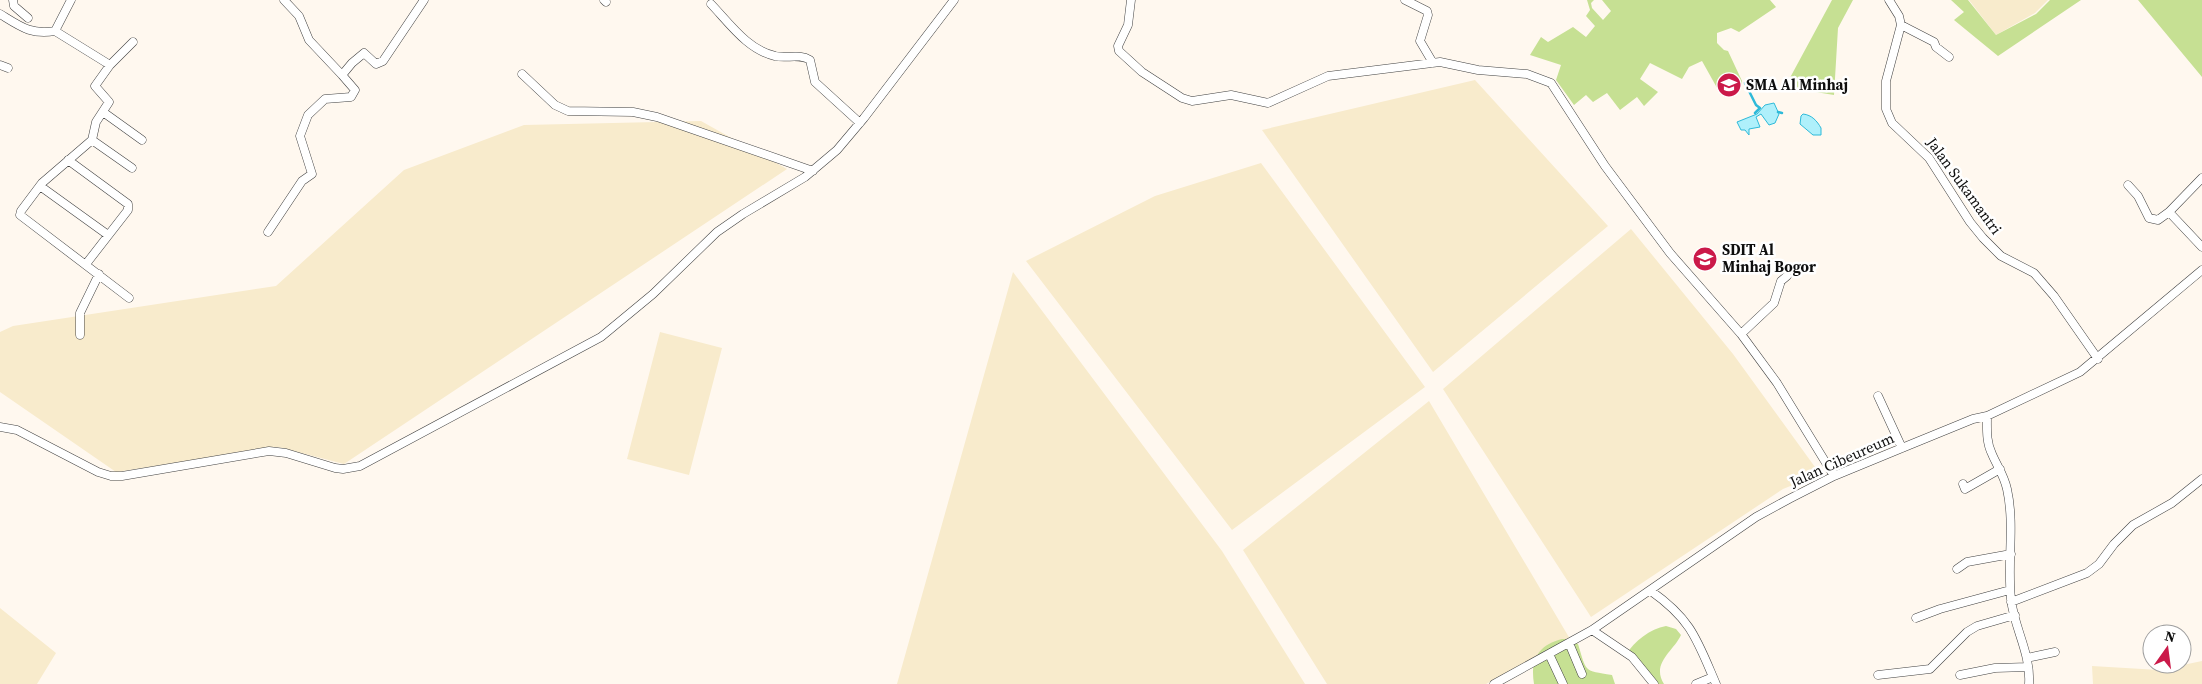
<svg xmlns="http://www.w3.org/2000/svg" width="2202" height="684" font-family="'Source Serif 4',serif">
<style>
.farmland{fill:#f8ebcc}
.forest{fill:#c6e093}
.water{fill:#aff0fb;stroke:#2fbad9}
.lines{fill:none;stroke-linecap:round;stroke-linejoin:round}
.stream{stroke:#2fbad9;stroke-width:2.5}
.minor-casing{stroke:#414141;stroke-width:9}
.minor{stroke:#fff;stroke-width:8}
.labels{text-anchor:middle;stroke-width:5;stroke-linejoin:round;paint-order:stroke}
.poi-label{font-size:15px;font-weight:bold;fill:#0e0e0e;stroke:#fff;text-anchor:start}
.street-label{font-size:15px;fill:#0e0e0e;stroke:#fff}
</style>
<rect width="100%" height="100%" fill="#fff8ef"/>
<path class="farmland" d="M1969 0H2048L2035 13 1996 35Z
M1475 80 1608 226 1433 372 1262 130Z
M701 121 787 169 344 464 278 447 116 472 0 392V332L13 326 276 286 404 170 524 125Z
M1261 163 1425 387 1232 530 1026 261 1155 196Z
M1631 229 1733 354 1820 474 1783 489 1591 617 1443 389Z
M1013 272 1222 551 1305 684H897Z
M660 332 722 348 689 475 627 459Z
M1429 401 1570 639 1486 684H1327L1243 550Z
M0 608 56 653 37 684H0Z
M2202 661V684H2093L2092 666 2159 670Z"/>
<path class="forest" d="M1587 0H1594L1591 3 1592 8 1603 20 1611 11 1602 0H1770L1776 7 1739 32 1731 28 1717 33V43L1724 50 1728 51 1742 81 1741 85 1721 95 1702 61 1689 67 1682 79 1650 63 1640 79 1658 92 1644 106 1637 97 1620 110 1607 93 1593 102 1586 95 1574 105 1556 80 1561 65 1530 55 1541 37 1548 42 1573 27 1586 37 1595 26 1586 16 1590 10Z
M1832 0H1853L1838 28 1834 95 1785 87Z
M1951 0H1968L1996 35 2036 14 2050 0H2081L1998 56 1954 20 1964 12Z
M2138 0H2202V77Z
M1666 626 1676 629 1681 635C1673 652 1651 663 1664 684H1649L1626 655C1634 641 1650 629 1666 626Z
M1562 639H1570L1578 644C1587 673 1583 670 1612 675L1615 684H1534C1530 660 1538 645 1562 639Z"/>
<path class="water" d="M1774 103 1779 114 1775 123 1769 125 1761 114 1756 117 1760 127 1749 129V135L1745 130H1741L1737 122 1757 114 1765 105Z
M1803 114C1812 115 1817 121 1821 128V135H1813L1800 124 1801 116Z"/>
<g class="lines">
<path class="stream" d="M1745 83 1756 105 1760 108 1755 113
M1778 112 1782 113"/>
<defs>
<path id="minor" d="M13 0 14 6 28 18
M284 0 299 16 309 40 342 75
M604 0 606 2
M1131 0 1128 25 1118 46 1119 51 1142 72 1182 98 1192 101 1231 95 1268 103 1328 76 1440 62 1478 70 1527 74 1551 83 1605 166 1670 253 1741 334 1777 383 1834 476
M1405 0 1427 11 1428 15 1420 41 1433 63
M1889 0 1899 16 1901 25 1886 81V109L1892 123 1929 158 1970 222 1983 238 2001 256 2034 273 2054 296 2098 359
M711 4C730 24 748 50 775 56 787 59 799 53 810 60L815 82 860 123
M0 14C21 27 31 35 55 31L71 0
M1901 25 1934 42 1936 47 1949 57
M55 31 110 65 133 42
M0 65 8 68
M110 65 95 86 109 102 96 122 92 140 42 183 21 211 20 215 129 298
M522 74 555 105 568 111 633 112 657 117 813 171
M103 112 142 140
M92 140 132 168
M68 160 128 204V210L86 264
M2202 178 2169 212 2202 247
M2128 185 2138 196 2149 218 2158 220 2169 212
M40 186 108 235
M268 232 302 181 312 174 300 136 308 115 325 99 351 97 355 90 342 75 352 63 364 53 376 64 383 61 424 0
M1741 334 1774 303 1781 281 1787 276
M80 335V313L99 274
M1878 396 1902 448
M1987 416C1987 429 1986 442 1992 454 1997 466 2004 475 2007 489 2015 525 2007 562 2011 599 2014 628 2031 653 2029 684
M0 427 17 430 98 472 111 476H122L269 451 286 453 335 468 343 469 360 466 601 337 653 294 717 232 743 214 805 177 837 150 864 118 954 0
M1963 484 1965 489 2000 469
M1957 569 1967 562 2011 554
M1651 591C1692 620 1697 640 1716 684
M2011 602 2087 573 2099 564 2114 544 2133 525 2172 503 2202 479
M1916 618 1940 609 2010 590
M1592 630 1632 657 1654 684
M1569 643 1582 674
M1549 654 1563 684
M2027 658 2055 652
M1878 675 1930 669 1967 632 1977 626 2015 615
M1960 675 1995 668 2028 667
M1494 684 1592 630 1756 517 1789 499 1834 476 1902 448 1973 419 1987 416 2080 372 2202 270
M1696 684 1713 677"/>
</defs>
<use href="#minor" class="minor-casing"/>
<use href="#minor" class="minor"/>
</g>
<defs>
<symbol id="school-disc" viewBox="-11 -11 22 22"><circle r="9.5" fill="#cb1949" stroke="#fff"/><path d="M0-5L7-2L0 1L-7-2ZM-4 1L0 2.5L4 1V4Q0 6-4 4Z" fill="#fff"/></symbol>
</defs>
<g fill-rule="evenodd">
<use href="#school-disc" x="1715" y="71" width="28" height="28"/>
<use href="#school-disc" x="1691" y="245" width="28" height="28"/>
</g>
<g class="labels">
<g class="poi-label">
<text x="1746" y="90">SMA Al Minhaj</text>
<text x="1722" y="255">SDIT Al<tspan x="1722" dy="17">Minhaj Bogor</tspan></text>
</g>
<g class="street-label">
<text transform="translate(1964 186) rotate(54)" y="5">Jalan Sukamantri</text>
<text transform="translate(1842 460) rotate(-24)" y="5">Jalan Cibeureum</text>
</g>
</g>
<g transform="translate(2167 649) rotate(14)"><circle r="24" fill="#ffffff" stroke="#9f9f9f"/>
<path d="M0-4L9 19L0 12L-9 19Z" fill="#cb1949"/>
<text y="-8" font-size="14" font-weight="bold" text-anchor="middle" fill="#0e0e0e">N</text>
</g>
</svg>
